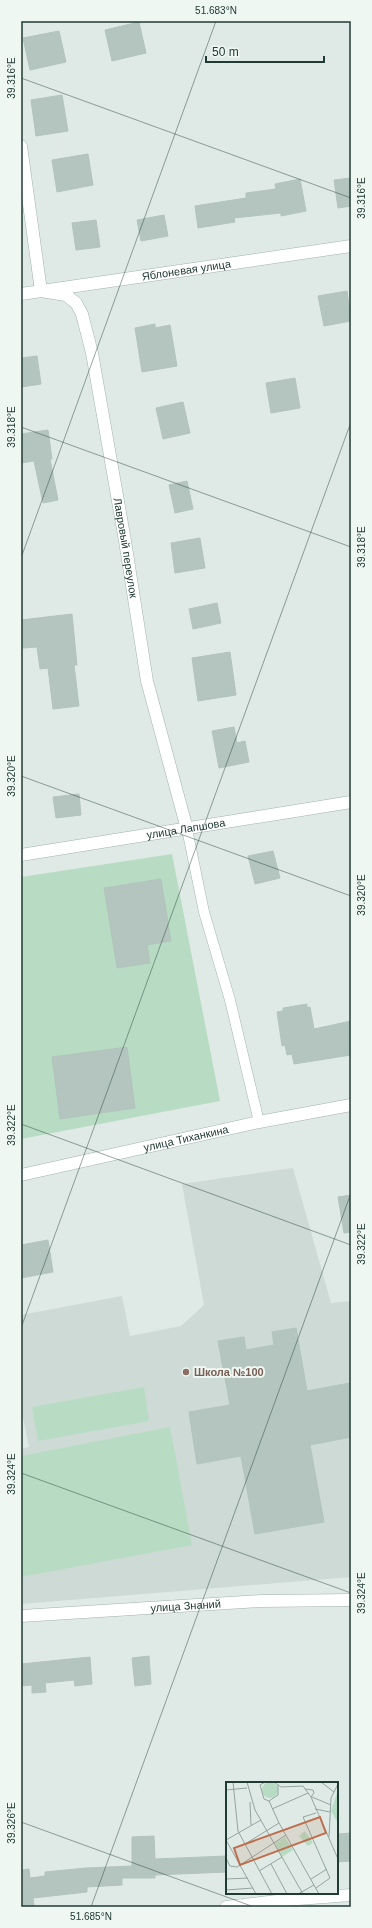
<svg xmlns="http://www.w3.org/2000/svg" width="372" height="1928" font-family="Helvetica,sans-serif">
<style>
.built{fill:#cddad5}
.green{fill:#b8dcc3}
.building{fill:#b4c5bf;stroke:#b2c4bd}
.lines{fill:none;stroke-linecap:round;stroke-linejoin:round}
.lane-casing{stroke:#a2b2ad;stroke-width:11}
.street-casing{stroke:#a2b2ad;stroke-width:13}
.secondary-casing{stroke:#9eb6ae;stroke-width:13}
.lane{stroke:#fff;stroke-width:10}
.street{stroke:#fff;stroke-width:12}
.secondary{stroke:#fff;stroke-width:12}
.ticks{fill:none;stroke:#203a34;stroke-width:1;stroke-opacity:0.45}
.education-dot{fill:#8d6e63;stroke:#eff7f3;stroke-width:1.5}
.labels{text-anchor:middle;stroke-width:4;stroke-linejoin:round;paint-order:stroke}
.street-label{font-size:11px;fill:#203a34;stroke:#eff7f3}
.education-label{font-size:11px;font-weight:bold;fill:#785e54;stroke:#eff7f3;text-anchor:start}
.inset-road{fill:none;stroke:#93a49f;stroke-width:1}
.view{fill:#bd6f4e;fill-opacity:0.15;stroke:#bd6f4e;stroke-width:2}
.inset-edge{fill:none;stroke:#203a34;stroke-width:2}
.neatline{fill:none;stroke:#203a34;stroke-width:1.5}
.ticks-label{font-size:10px;text-anchor:middle;fill:#203a34}
</style>
<rect width="100%" height="100%" fill="#dfeae6"/>
<path class="built" d="M293 1168 331 1303 351 1301V1577L21 1604V1449L29 1447 21 1408V1315L122 1296 130 1336 181 1326 204 1305 182 1184Z"/>
<path class="green" d="M172 854 220 1101 21 1139V877Z
M144 1387 149 1421 38 1441 32 1407Z
M170 1427 192 1545 21 1577V1456Z"/>
<path class="building" d="M139 22 146 53 112 61 105 30Z
M59 31 66 62 30 70 23 38Z
M62 95 68 131 36 136 31 100Z
M88 154 93 185 57 192 52 160Z
M351 178V206L338 208 334 180Z
M300 179 306 211 281 216V213L234 218 235 222 198 228 195 206 246 198V193L276 189 275 184Z
M164 215 168 236 141 241 137 220Z
M96 220 100 247 76 250 72 223Z
M347 291 351 321 324 326 318 296Z
M155 324V328L170 325 177 366 142 372 135 328Z
M37 356 41 384 21 387V358Z
M295 378 300 408 271 413 266 383Z
M183 402 190 433 163 439 156 408Z
M48 430 52 459H50L58 500 43 503 34 461 21 463V434Z
M187 481 193 509 175 513 169 485Z
M200 538 205 568 175 573 171 543Z
M217 603 221 623 193 629 189 609Z
M72 614 77 665H74L79 706 53 709 48 668 40 669 37 647 23 648 21 620Z
M230 652 236 695 198 701 192 658Z
M234 727 237 743 245 741 249 762 219 768 212 731Z
M79 794 81 815 56 818 53 797Z
M273 851 280 878 255 884 248 856Z
M161 879 171 941 147 945 150 963 117 968 104 888Z
M307 1004V1008L310 1007 314 1029 351 1021V1055L294 1064 292 1054 287 1055 285 1045 282 1046 277 1012 283 1011V1008Z
M127 1047 135 1108 60 1119 52 1057Z
M351 1195V1232L344 1233 338 1197Z
M48 1240 53 1272 21 1278V1245Z
M296 1328 307 1391 350 1383 351 1437 310 1445 324 1522 255 1534 241 1456 197 1464 189 1412 230 1405 218 1341 244 1337 246 1350 274 1345 272 1332Z
M149 1656 151 1684 135 1686 132 1658Z
M90 1657 92 1684 75 1686 74 1680 45 1683 46 1692 32 1693V1685L21 1686V1664Z
M351 1833V1861L337 1862V1834Z
M154 1836 155 1859 227 1856V1872L155 1875V1878H122V1885L87 1887V1892L33 1898 34 1907H21V1870L29 1869 30 1878 45 1876V1872L86 1868 132 1866V1837Z"/>
<g class="lines">
<defs>
<path id="lane" d="M187 829 204 912 230 1000 259 1122"/>
<g id="street">
<path id="s1" d="M21 146 41 291 66 295 76 303 82 314 92 353 125 541 147 681 187 829"/>
<path id="s2" d="M21 294 351 246"/>
<path id="s3" d="M21 855 351 802"/>
<path id="s4" d="M21 1175 259 1122 351 1105"/>
<path id="s5" d="M21 1616 261 1601 351 1600"/>
</g>
<path id="secondary" d="M226 1907 285 1900 351 1895"/>
</defs>
<use href="#lane" class="lane-casing"/>
<use href="#street" class="street-casing"/>
<use href="#secondary" class="secondary-casing"/>
<use href="#lane" class="lane"/>
<use href="#street" class="street"/>
<use href="#secondary" class="secondary"/>
</g>
<path class="ticks" d="M21 78 351 198M21 427 351 547M21 558 216 21M21 776 351 896M21 1124 351 1245M21 1328 351 422M21 1473 351 1593M21 1822 254 1907M91 1907 351 1193"/>
<circle class="education-dot" cx="186" cy="1372" r="4"/>
<g class="labels">
<g class="street-label">
<text dy="4" stroke="none"><textPath href="#s2" startOffset="167">Яблоневая улица</textPath></text>
<text dy="4" stroke="none"><textPath href="#s1" startOffset="435">Лавровый переулок</textPath></text>
<text dy="4" stroke="none"><textPath href="#s3" startOffset="167">улица Лапшова</textPath></text>
<text dy="4" stroke="none"><textPath href="#s4" startOffset="169">улица Тиханкина</textPath></text>
<text dy="4" stroke="none"><textPath href="#s5" startOffset="165">улица Знаний</textPath></text>
</g>
<g class="education-label">
<text x="194" y="1376">Школа №100</text>
</g>
</g>
<g transform="translate(226 1782)">
<rect width="112" height="112" fill="#dfeae6"/>
<path d="M36 8a8 8 0 1 1 16 0a8 8 0 1 1-16 0ZM112 8V41L105 29ZM79 49 87 61 82 64 73 54ZM59 55 67 68 56 75 49 61Z" fill="#b8dcc3"/>
<path class="inset-road" d="M7 0 12 49 46 112M21 0 29 28 77 112M39 0 34 3 38 17 43 19 53 41 93 112M48 0 55 5 77 4 85 15 112 77M95 0 108 10M79 7 87 8 88 11 85 15M0 8 21 6M86 15 105 23M43 19 52 13V3M24 20 25 43M46 27 82 11M89 27 104 30M103 55 105 16 112 2M0 58 30 112M0 58 35 38M19 62 53 41M0 76 4 84 11 85 60 53M45 82 61 112M33 89 56 75M0 97 22 96M85 97 101 87M90 106 104 96 77 35 90 31M0 108 27 106M72 112 88 103"/>
<path class="view" d="M94 35 100 51 14 83 8 66Z"/>
<rect width="112" height="112" class="inset-edge"/>
</g>
<rect width="372" height="1928" fill="none" stroke="#eff7f3" stroke-width="44"/>
<path d="M206 56v6h118v-6" fill="none" stroke="#203a34" stroke-width="2"/>
<text x="212" y="56" font-size="12" fill="#203a34" stroke="#eff7f3" stroke-width="3" paint-order="stroke">50 m</text>
<rect x="22" y="22" width="328" height="1884" class="neatline"/>
<g class="ticks-label">
<text x="216" y="14">51.683°N</text>
<text transform="translate(11 78) rotate(-90)" y="4">39.316°E</text>
<text transform="translate(361 198) rotate(-90)" y="4">39.316°E</text>
<text transform="translate(11 427) rotate(-90)" y="4">39.318°E</text>
<text transform="translate(361 547) rotate(-90)" y="4">39.318°E</text>
<text transform="translate(11 776) rotate(-90)" y="4">39.320°E</text>
<text transform="translate(361 895) rotate(-90)" y="4">39.320°E</text>
<text transform="translate(11 1125) rotate(-90)" y="4">39.322°E</text>
<text transform="translate(361 1244) rotate(-90)" y="4">39.322°E</text>
<text transform="translate(11 1474) rotate(-90)" y="4">39.324°E</text>
<text transform="translate(361 1593) rotate(-90)" y="4">39.324°E</text>
<text transform="translate(11 1823) rotate(-90)" y="4">39.326°E</text>
<text x="91" y="1920">51.685°N</text>
</g>
</svg>
